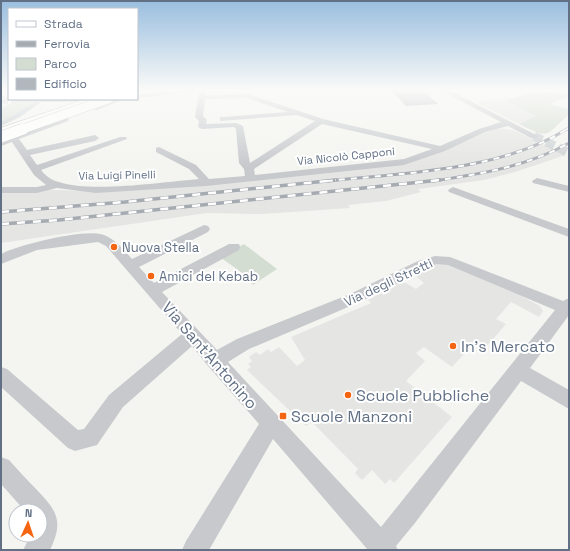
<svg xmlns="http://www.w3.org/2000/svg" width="570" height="551" font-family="'Space Grotesk',sans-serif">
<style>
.built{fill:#e5e6e4}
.green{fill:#d4ddd1}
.water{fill:#c3ccd2}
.building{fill:#b1b7bd}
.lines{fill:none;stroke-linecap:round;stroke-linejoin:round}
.minor-tunnel-far1{stroke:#cfd4d5;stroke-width:7;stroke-dasharray:7 3.5;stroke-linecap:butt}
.minor-tunnel{stroke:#cfd4d5;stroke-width:9;stroke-dasharray:9 4.5;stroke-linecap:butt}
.major-casing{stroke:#b9bcc0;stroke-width:1}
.minor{fill:#c7c9cd;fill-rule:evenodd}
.major{fill:#fff;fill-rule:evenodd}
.rail-far2-casing{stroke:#a6aab1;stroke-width:2.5}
.rail-far1-casing{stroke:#a6aab1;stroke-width:3}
.rail-casing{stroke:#a6aab1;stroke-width:3.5}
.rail-far2{stroke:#fff;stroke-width:1.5;stroke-dasharray:4.5;stroke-linecap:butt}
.rail-far1{stroke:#fff;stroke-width:2;stroke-dasharray:6;stroke-linecap:butt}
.rail{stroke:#fff;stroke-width:2.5;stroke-dasharray:8;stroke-linecap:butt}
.major-bridge-far1-casing{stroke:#b9bcc0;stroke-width:10;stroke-linecap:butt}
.major-bridge-casing{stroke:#b9bcc0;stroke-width:12;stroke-linecap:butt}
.major-bridge-far1{stroke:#fff;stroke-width:9}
.major-bridge{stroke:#fff;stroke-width:11}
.poi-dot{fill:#f56410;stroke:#fff;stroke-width:1.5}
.labels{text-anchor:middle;stroke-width:4;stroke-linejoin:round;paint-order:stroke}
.far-street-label{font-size:11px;fill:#617085;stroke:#fff}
.poi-label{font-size:13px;fill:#617085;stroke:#fff;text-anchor:start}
.street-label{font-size:13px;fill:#617085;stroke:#fff}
.near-poi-label{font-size:16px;fill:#617085;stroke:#fff;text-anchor:start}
.near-street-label{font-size:16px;fill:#617085;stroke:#fff}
</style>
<rect width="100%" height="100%" fill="#f4f5f0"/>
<path class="built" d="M500 99 537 116 519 124 475 102Z
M497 128 513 130 566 155 515 172 484 180 418 189 421 192 386 201 348 205 350 208 263 214 207 213 1 243V189L103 191 396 164Z
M438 262 443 263 516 293 540 306 543 311 539 317 511 302 496 319 506 324 486 347 476 341 452 367 424 347 416 353 425 361 406 381 452 417 394 483 390 479 385 484 372 470 362 480 355 473 358 469 312 422 306 426 247 370 251 367 248 364 252 361 249 357 256 352 260 355 268 349 271 352 279 347 297 366 305 360 291 337 371 303 368 300 399 283H406L416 289 424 283 417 277 419 271Z"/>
<path class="green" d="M534 91 569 94V96L549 104 569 109V114C544 137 550 139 519 124L536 116 503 100 507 101 509 100 505 99 515 98Z
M17 101H37L15 115 1 122 2 108Z
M244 244 277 269 253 285 245 275 220 257Z"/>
<path class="water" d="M39 99H45L20 117 1 126V122L14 115Z"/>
<path class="building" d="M390 89H421L438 104 406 106Z"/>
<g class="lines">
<path class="minor-tunnel-far1" d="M1 100H15"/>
<path class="minor-tunnel" d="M534 136 569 153"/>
<defs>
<path id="major" d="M150 89H179L175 91 137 95V91Z
M86 99H98L1 134V128Z"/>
</defs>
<use href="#major" class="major-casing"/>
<path class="minor" d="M179 89H206L205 95 248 94 323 119 440 146 479 129 501 122 438 89H447L538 136 537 138H531L508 126 485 132 445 151 404 165 206 186 96 193 57 188 37 193H1V187H37L46 185 34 175 12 142 1 146V140L65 117 69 119 68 121 19 139 27 150 95 135 99 138 95 141 30 155 37 165 120 137H126L127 139 41 170C46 176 51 180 59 182 91 193 163 182 199 179L189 169 156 152V148L159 147 196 165 209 179 245 176 244 169 239 163 236 129 234 127 202 129 198 127 199 121 195 117 199 91 137 98V94ZM247 98 288 112 223 117H220V121L297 115 315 121 250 163 243 126 236 123 206 124 207 120 203 116 205 99ZM322 124 432 149 404 159 255 175 254 169Z
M12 99H93V100L90 102H15L13 101Z
M115 99H125L97 110 90 108Z
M537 178 569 186V192L533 183 532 181Z
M453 187 569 229V237L449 192 448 190Z
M204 225 208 226 210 229 208 232 139 267 154 283 229 244H239L240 247 239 250 162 292 217 350 237 339 350 294 418 261 435 256 450 257 563 301 569 298V315L530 368 569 390V409L521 381 415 523 396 546 398 550H368L273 439 209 550H182L186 541 259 424 208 366 192 346 123 407 97 445 75 451 68 448 1 387V367L7 369 78 430 84 429 109 395 182 334 106 246 98 242 37 250 1 264V254C19 245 85 228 104 235 116 240 124 250 132 259ZM436 264 448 265 555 310 381 527 228 362 249 349 360 302Z
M1 457 9 460C18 470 27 480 37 490 57 511 64 521 50 550H23L31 535H40V511H25L1 484Z"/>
<use href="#major" class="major"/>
<defs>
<path id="rail-far2" d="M565 130 569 128"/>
<path id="rail-far1" d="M327 181C404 173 501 171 567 129
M433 181C480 174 526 167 569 143"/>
<path id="rail" d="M1 212 125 202 336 180
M1 224 59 220 440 180"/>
</defs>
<use href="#rail-far2" class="rail-far2-casing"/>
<use href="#rail-far1" class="rail-far1-casing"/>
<use href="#rail" class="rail-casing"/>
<use href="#rail-far2" class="rail-far2"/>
<use href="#rail-far1" class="rail-far1"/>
<use href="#rail" class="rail"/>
<defs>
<path id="major-bridge-far1" d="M20 130 108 99"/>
<path id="major-bridge" d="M1 137 23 129"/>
</defs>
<use href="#major-bridge-far1" class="major-bridge-far1-casing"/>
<use href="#major-bridge" class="major-bridge-casing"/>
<use href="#major-bridge-far1" class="major-bridge-far1"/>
<use href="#major-bridge" class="major-bridge"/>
</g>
<linearGradient id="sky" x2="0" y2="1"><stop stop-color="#99bedf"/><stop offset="0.54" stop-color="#fafaf8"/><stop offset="1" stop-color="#fafaf8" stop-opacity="0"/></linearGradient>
<rect width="570" height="166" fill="url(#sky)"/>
<g class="poi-dot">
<circle cx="114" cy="247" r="4"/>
<circle cx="151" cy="276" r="4"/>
<circle cx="453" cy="346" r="4"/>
<circle cx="348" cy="395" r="4"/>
<rect x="279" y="412" width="8" height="8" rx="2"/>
</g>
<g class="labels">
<g class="far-street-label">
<text transform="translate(346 156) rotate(-6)" y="4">Via Nicolò Capponi</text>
<text transform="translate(117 175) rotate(-1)" y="4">Via Luigi Pinelli</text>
</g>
<g class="poi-label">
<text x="122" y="252">Nuova Stella</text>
<text x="159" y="281">Amici del Kebab</text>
</g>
<g class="street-label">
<text transform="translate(388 282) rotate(-25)" y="5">Via degli Stretti</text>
</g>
<g class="near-poi-label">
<text x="461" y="352">In's Mercato</text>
<text x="356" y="401">Scuole Pubbliche</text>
<text x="291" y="422">Scuole Manzoni</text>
</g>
<g class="near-street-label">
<text transform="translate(210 355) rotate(49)" y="6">Via Sant'Antonino</text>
</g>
</g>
<rect width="570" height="551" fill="none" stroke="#617085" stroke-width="4"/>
<rect x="8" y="8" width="130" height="92" fill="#ffffff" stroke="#c0c6ce"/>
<rect x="16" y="21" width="20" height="6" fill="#ffffff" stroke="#c0c6ce"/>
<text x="44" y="28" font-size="12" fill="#617085">Strada</text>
<rect x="16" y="41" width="20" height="6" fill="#a6aab1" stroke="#c0c6ce"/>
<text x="44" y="48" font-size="12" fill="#617085">Ferrovia</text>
<rect x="16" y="58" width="20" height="12" fill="#d4ddd1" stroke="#c0c6ce"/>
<text x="44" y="68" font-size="12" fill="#617085">Parco</text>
<rect x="16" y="78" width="20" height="12" fill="#b1b7bd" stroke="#c0c6ce"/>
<text x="44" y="88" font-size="12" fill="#617085">Edificio</text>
<g transform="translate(28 523) rotate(3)"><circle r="19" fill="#ffffff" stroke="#c0c6ce"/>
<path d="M0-3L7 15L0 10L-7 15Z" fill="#f56410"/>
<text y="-6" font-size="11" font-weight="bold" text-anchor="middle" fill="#617085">N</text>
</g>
</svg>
